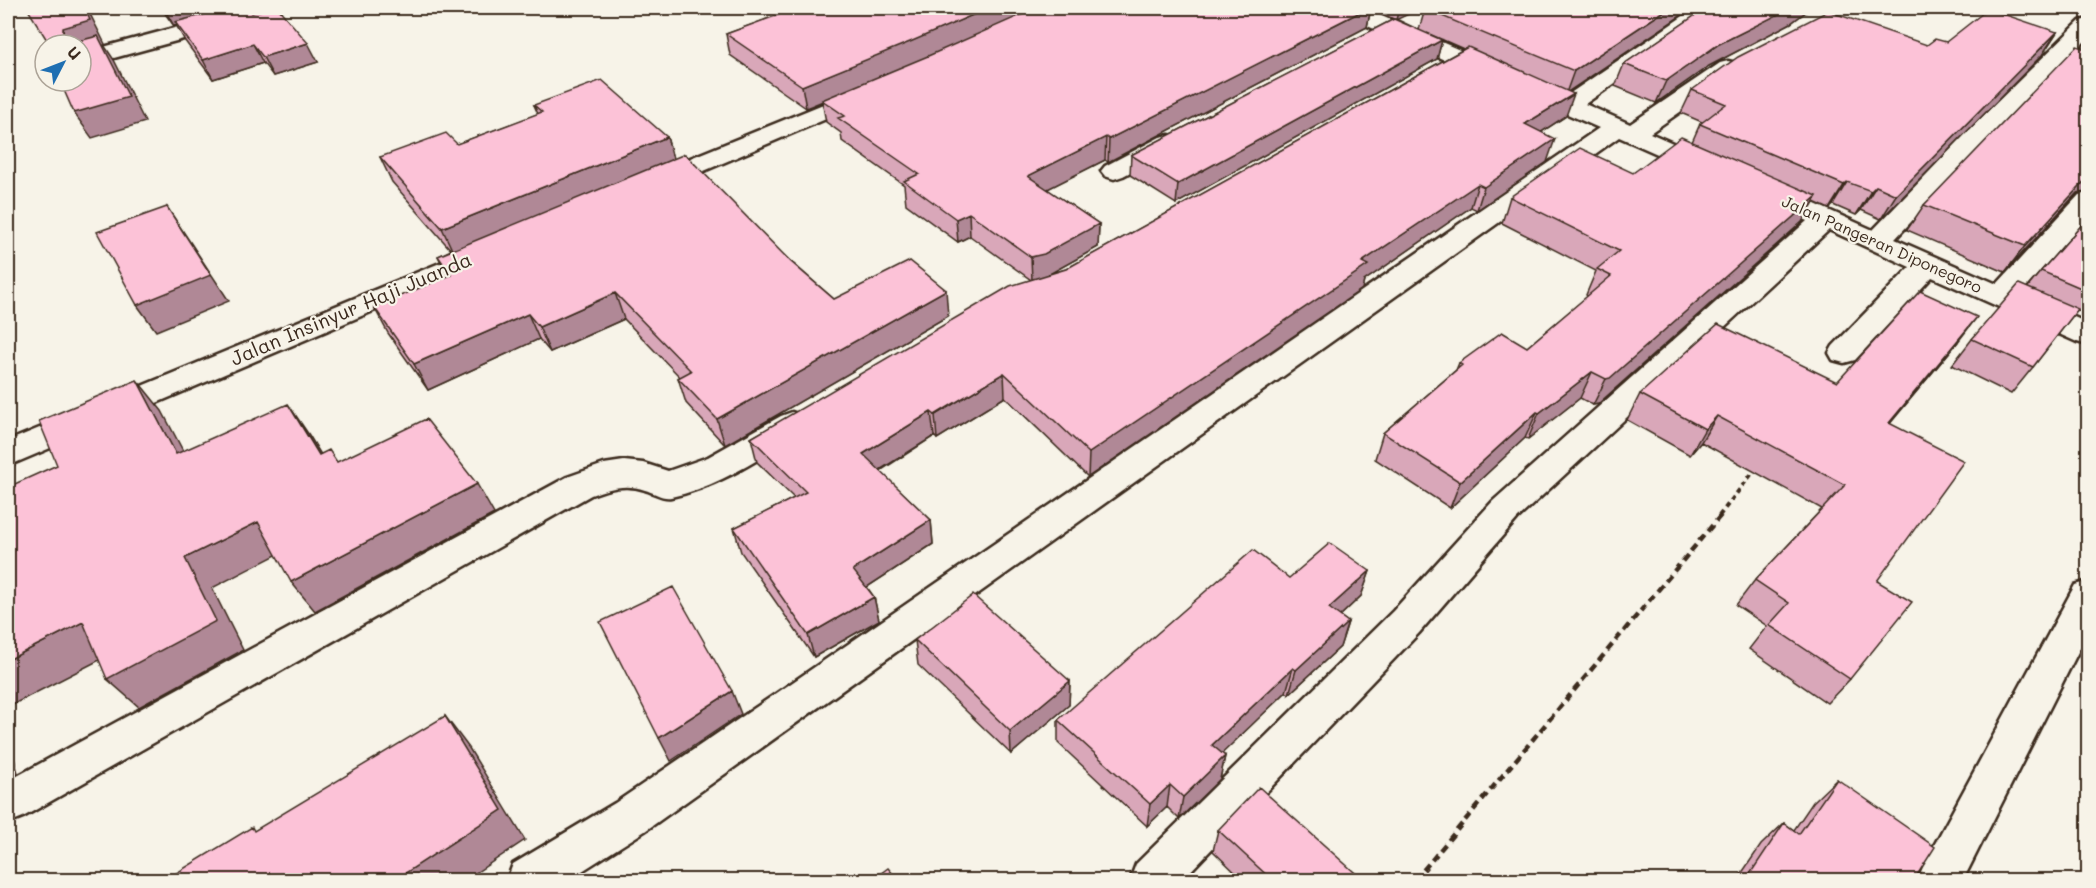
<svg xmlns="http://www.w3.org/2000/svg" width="2096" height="888" font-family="Mali,sans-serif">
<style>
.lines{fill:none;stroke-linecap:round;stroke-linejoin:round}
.minor-casing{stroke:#3b2a1e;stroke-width:5}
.path-far1{stroke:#3b2a1e;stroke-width:4;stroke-dasharray:5 4.5;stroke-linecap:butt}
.path{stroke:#3b2a1e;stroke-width:4.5;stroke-dasharray:8 5;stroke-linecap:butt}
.minor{fill:#f7f3e8;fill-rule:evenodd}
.wall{fill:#d9a7b9;stroke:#3b2a1e;stroke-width:1.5;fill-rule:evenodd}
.shaded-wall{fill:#b08896;stroke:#3b2a1e;stroke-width:1.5}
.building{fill:#fcc2d7;stroke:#3b2a1e;stroke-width:1.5}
.labels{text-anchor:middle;stroke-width:4.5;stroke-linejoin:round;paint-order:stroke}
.far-street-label{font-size:16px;fill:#3b2a1e;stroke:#f7f3e8}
.street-label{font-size:20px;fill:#3b2a1e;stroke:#f7f3e8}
</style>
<rect width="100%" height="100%" fill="#f7f3e8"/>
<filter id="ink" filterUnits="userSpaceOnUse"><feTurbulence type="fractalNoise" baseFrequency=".0167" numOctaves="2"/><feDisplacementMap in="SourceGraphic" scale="12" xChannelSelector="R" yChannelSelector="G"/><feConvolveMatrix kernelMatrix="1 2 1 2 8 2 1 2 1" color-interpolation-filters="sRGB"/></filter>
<g filter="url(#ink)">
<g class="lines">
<defs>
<path id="minor" d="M249 8H282L279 13 81 67V53Z
M1336 8H1363L1566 96 1695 8H1718L1716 13 1585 104 1630 124 1720 63 1728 61 1736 63 1739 68 1736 73 1650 133 1716 162 1720 167 1716 172 1707 175 1698 172 1619 137 645 831 568 880H507L513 864 615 803 771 697 1599 128 1338 13Z
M2088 19V38L2000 127 1895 239 1997 284 2079 195 2088 193V217L2020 294 2088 323V345L2077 342 1932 277 1855 360 1844 363 1833 360 1829 353 1833 346 1910 267 1829 230 1517 519 1419 633 1182 880H1130L1136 864 1393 611 1493 501 1807 221 1797 216 1793 210 1797 204 1806 202 1815 204 1873 230 1982 117 2080 21Z
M865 87 873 89 877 94 873 99 664 188 655 190 646 188 642 182 646 176Z
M1169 135 1178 137 1181 142 1178 147 1123 176 1114 179 1105 176 1101 171 1105 166 1160 137Z
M486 244 496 247 500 253 496 259 8 466V441Z
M792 412 803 416 808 424 803 432C762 457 719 487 671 497 663 499 653 492 645 490 626 483 609 488 591 495L23 817 8 823V781L567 477 604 464 624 461 643 463 668 471 708 457 781 416Z
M2088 581V632L1963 880H1918L1924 864 2075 585Z"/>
</defs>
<use href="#minor" class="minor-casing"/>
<path class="path-far1" d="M1719 516 1757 467"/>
<path class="path" d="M1415 880 1721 515"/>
<use href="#minor" class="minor"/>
</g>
<path class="wall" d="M161 8H247L252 13 318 62 273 76 263 63 213 79 185 41 176 25 174 26Z
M797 8H1421L1396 19 1419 30 1425 9 1427 8H1692L1569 91 1566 116 1541 132 1547 162 1477 210 1471 207 1364 281 1362 289 1088 477 1005 397 937 439 934 436 880 471 931 520 933 544 867 587 874 597 879 620 814 657 741 552 734 528 794 498 757 462 751 438 1031 280 970 236 958 242 906 204 904 185 842 141 841 133 826 122 822 101 806 108 730 55 726 34ZM1371 9 1394 19 1131 155 1130 175 1176 204 1437 59 1442 40 1427 33 1464 49 1066 269 1049 274 1098 247 1099 224 1047 189 1105 160 1108 162 1367 27Z
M1706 8H1811L1791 23 1709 66 1656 103 1615 86 1624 64Z
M2057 32 2042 55 1881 219 1861 210 1856 215 1833 205 1829 209 1814 202 1802 222 1598 404 1593 405 1580 398 1528 439 1525 438 1450 508 1375 459 1383 433 1456 370 1459 363 1527 347 1588 296 1586 295 1596 271 1502 223 1510 197 1633 173 1692 142 1700 124 1702 122 1681 113 1692 90 1946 42Z
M2088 50V192V191L2077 193 2005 272 1907 230 1924 205Z
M534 105 667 137 673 159 834 299 948 316 725 445 686 403 678 378 680 377 624 319 550 352 539 339 428 390 388 333 374 307 448 276 438 256 451 250 392 182 380 157 457 144 538 114Z
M2088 218V315L2077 310 2033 367 2011 394 1952 365 1972 339 2028 287 2041 271Z
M1957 343 1890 423 1877 581 1850 679 1827 703 1749 649 1767 626 1736 605 1755 580 1822 509 1701 442 1690 455 1627 420 1640 394 1837 382Z
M1370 571 1361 596 1340 616 1348 622 1340 647 1289 694 1286 692 1222 753 1225 756 1220 779 1179 819 1167 807 1147 826 1058 743V720L1289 578Z
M915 640 1070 681 1069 705 1011 754 918 665Z
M1837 779 1914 880H1737L1761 845 1784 823 1794 830 1813 802Z
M1218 830 1363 880H1243L1213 851Z"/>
<path class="shaded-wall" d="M84 8H86L89 12 105 44 104 45 114 60 145 122 92 138 74 113 64 45 63 28Z
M164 8H240L174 26Z
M989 8H1038L912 64 806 108 802 86Z
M1368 8H1371L1367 27 1108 162 1109 139Z
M1399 8H1421L1396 20Z
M1669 8H1692L1566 93 1574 71Z
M1791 8H1811L1791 23 1709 66 1656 103 1666 81 1719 44Z
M2057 32 2042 55 1881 219 1896 195Z
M1442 40 1437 59 1176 204 1178 184Z
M308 43 318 62 273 76 263 57Z
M253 44 263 63 213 79 203 60Z
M1574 94 1566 116 1517 148 1525 124Z
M667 137 674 162 454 254 442 228Z
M1106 137 1105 160 1028 199V176Z
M1555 139 1547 162 1477 210 1484 187Z
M2088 177V191L2077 193 2005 272 2025 246Z
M1847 182 1833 205 1829 209 1844 185Z
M1478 184 1471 207 1364 281 1362 289 1088 477 1089 453 1362 262Z
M1876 186 1861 210 1856 215 1871 191Z
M1817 196 1802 222 1598 404 1593 405 1606 379Z
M167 207 229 301 156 331 137 305Z
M969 213 970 236 958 242 956 219Z
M1099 224 1098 247 1044 277 1032 280 1031 257Z
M946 290 948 316 725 445 717 419Z
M615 293 624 319 550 352 539 327Z
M528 314 539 339 428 390 414 364Z
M1977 317 1957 343 1869 449 1889 423Z
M1592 372 1580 398 1528 439 1539 413Z
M1004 373 1005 397 937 439 935 415Z
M137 380 162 411 201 485 176 454Z
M288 404 309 435 340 486 319 455Z
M931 412 934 436 867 478 863 454Z
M1537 412 1525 438 1450 508 1460 482Z
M1717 416 1701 442 1690 455 1705 429Z
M477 484 494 514 315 611 291 582Z
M931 520 933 544 858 593 853 570Z
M258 522 282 552 212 588 243 650 139 707 107 679 185 558Z
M1370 571 1361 596 1322 633 1329 608Z
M874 597 879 620 814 657 808 635Z
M83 622 115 652 8 707V660Z
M1348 622 1340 647 1289 694 1296 670Z
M1293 668 1286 692 1207 768 1212 745Z
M1070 681 1069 705 1011 754 1010 731Z
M732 691 741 714 671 761 659 738Z
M445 716 469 748 525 840 465 880H395Z
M8 736 18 773 8 779Z
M1225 756 1220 779 1179 819 1183 797Z
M1170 785 1167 807 1147 826 1150 804Z"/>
<path class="building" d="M27 8H84L90 20 63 28V45L98 36 129 97 74 113 60 81H81V45H50Z
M230 8H247L252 13 270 8H278L308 43 263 57 253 44 203 60 175 22Z
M797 8H989L910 42 802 86 726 34Z
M1037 8H1368L1109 139 1106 137 1028 176 1099 224 1044 254 1031 257 969 213 956 219 904 181 919 174 838 118 845 116 822 100 928 56Z
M1427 8H1669L1574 71 1425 9Z
M1706 8H1791L1719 44 1666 81 1624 64Z
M1988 9 2057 32 1896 195 1876 186 1871 191 1847 182 1844 185 1700 124 1726 104 1692 90 1738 57 1828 11 1927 45 1935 39 1946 42Z
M1394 19 1442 40 1178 184 1131 155Z
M2077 46 2088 50V177L2025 246 1924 205Z
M1468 47 1574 94 1525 124 1555 139 1484 187 1478 184 1362 262 1368 265 1089 453 1004 373 935 415 931 412 863 454 931 520 853 570 874 597 808 635 734 528 806 492 751 438 1010 286 1066 269Z
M602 80 667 137 442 228 380 157 446 133 457 144 542 112 534 105Z
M1681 137 1817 196 1610 378 1606 379 1592 372 1539 413 1537 412 1460 482 1383 433 1462 365 1459 363 1502 332 1527 347 1611 276 1597 269 1619 251 1510 197 1580 148 1633 173Z
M685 154 791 262 834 299 910 261 946 290 717 419 678 378 691 371 615 293 539 327 528 314 414 364 374 307 451 275 438 256Z
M167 207 211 275 137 305 97 232Z
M2088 218V291L2041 271Z
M2019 284 2078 309 2033 367 1972 339Z
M1920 291 1977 317 1889 423 1964 461 1877 581 1912 602 1850 679 1769 625 1789 603 1755 580 1845 485 1717 416 1705 429 1640 394 1718 324 1837 382Z
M137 380 176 454 288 404 319 455 329 450 337 462 426 419 477 484 291 582 258 522 185 558 216 621 107 679 83 622 8 660V487L57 465 39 421Z
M1330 543 1370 571 1329 608 1348 622 1296 670 1293 668 1212 745 1225 756 1183 797 1170 785 1150 804 1058 720 1253 550 1289 578Z
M673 587 732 691 659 738 600 622Z
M973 595 1070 681 1010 731 915 640Z
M445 716 502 810 395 880H165L252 827 254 831Z
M1837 779 1935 847 1914 880H1746L1784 823 1799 834Z
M1259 787 1363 880H1272L1218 830Z
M888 868 898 880H872Z"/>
</g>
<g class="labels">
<g class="far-street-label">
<text transform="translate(1882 244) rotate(24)" y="6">Jalan Pangeran Diponegoro</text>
</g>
<g class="street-label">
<text transform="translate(351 309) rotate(-23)" y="7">Jalan Insinyur Haji Juanda</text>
</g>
</g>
<rect width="2096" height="888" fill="none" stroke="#f7f3e8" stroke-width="30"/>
<rect x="15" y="15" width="2066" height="858" fill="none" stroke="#3b2a1e" stroke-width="2" filter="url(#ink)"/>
<g transform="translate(63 63) rotate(48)"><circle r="28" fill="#f7f3e8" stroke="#aca397" stroke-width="1.5"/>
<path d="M0-4.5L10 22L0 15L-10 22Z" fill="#1f6fb2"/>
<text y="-9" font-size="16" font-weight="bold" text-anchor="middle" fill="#3b2a1e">U</text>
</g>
</svg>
